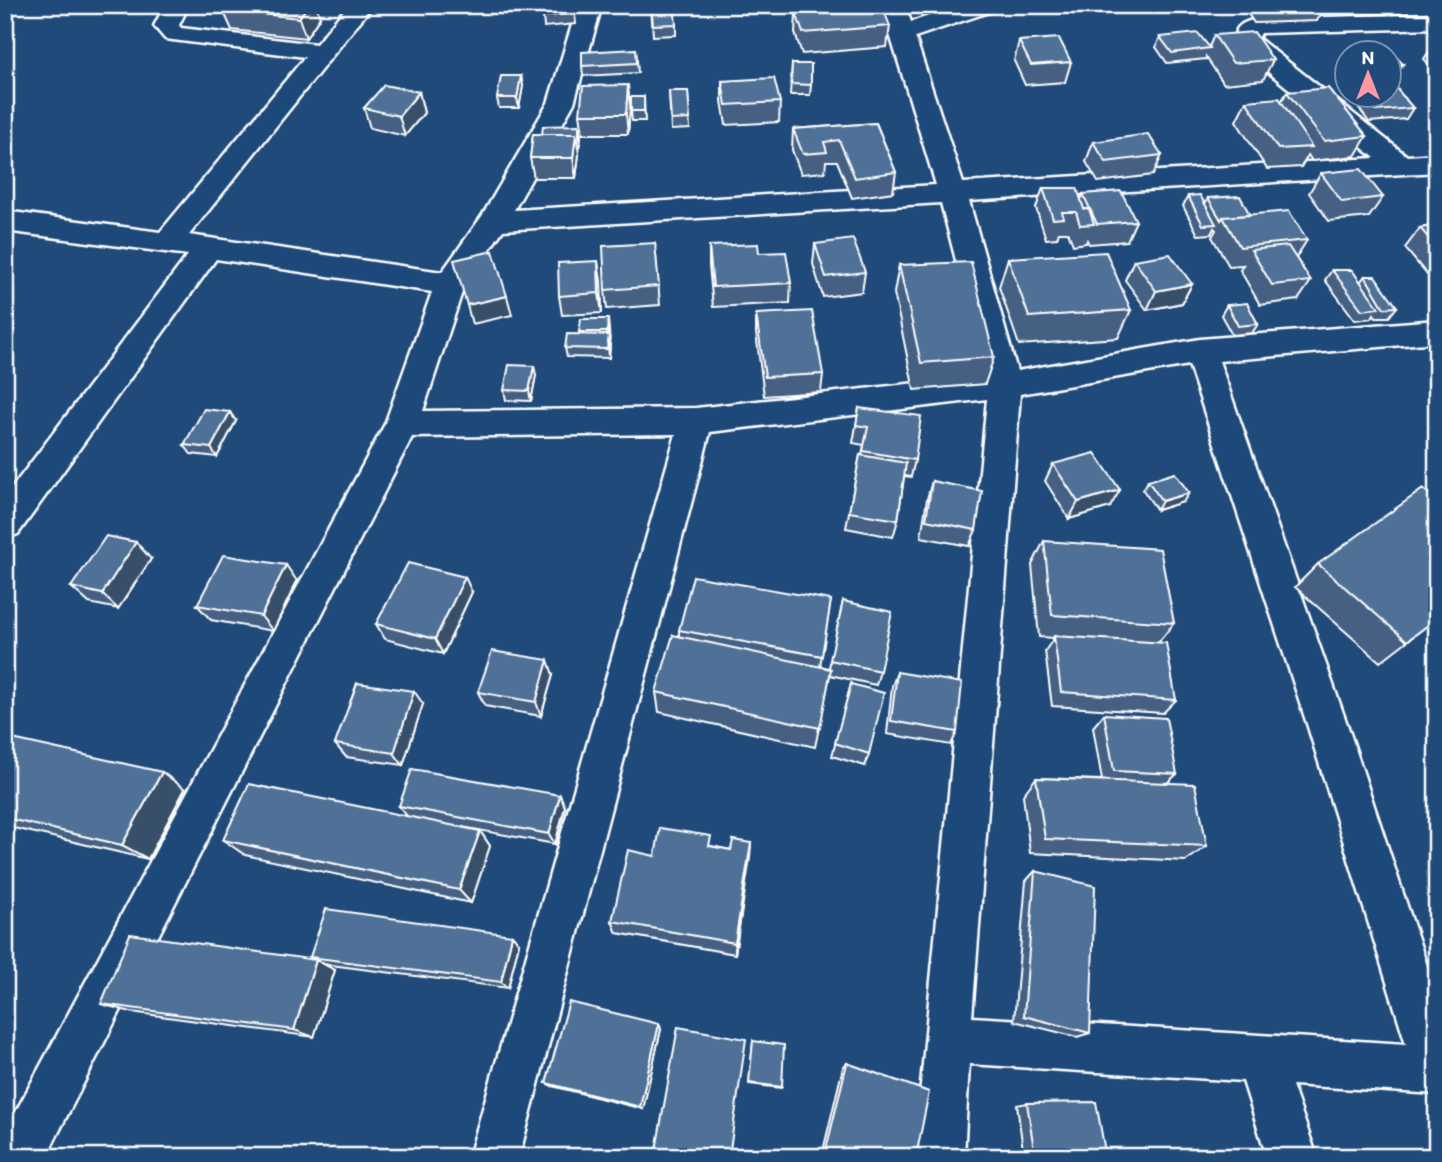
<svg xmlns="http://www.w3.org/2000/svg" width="1442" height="1162" font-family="Itim,sans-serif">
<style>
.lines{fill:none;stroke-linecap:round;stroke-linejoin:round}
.street-casing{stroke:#fff;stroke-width:5}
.street{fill:#1f4a7a;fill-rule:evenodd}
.wall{fill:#456182;stroke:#fff;stroke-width:2}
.shaded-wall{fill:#384f6a;stroke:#fff;stroke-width:2}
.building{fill:#507197;stroke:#fff;stroke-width:2}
</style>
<rect width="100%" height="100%" fill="#1f4a7a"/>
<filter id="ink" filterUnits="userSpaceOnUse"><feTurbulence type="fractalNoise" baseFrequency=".0143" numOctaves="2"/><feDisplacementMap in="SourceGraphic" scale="14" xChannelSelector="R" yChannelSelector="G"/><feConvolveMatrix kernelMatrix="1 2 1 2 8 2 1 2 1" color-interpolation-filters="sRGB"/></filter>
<g filter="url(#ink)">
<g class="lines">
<defs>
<path id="street" d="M165 5H189L179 25 181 28 316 44 348 5H373L189 235 442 272 482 216 548 103 578 5H602L574 103 514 210 936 185 881 5H905L911 22 962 5H999L995 10 915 37 963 183 1375 158 1242 51 1234 38C1236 25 1244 22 1256 19L1437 14V28L1261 33 1258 38 1407 156 1437 154V172L969 201 1017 371 1200 339 1437 320V342L1219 361 1348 727 1437 996V1094L1292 1085 1317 1157H1267L1243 1081 969 1064 964 1157H914L987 399 710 432 519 1157H469L676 434 412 437 46 1157H5V1132L385 424 432 292 216 259 18 534 5 539V497L188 255 5 231V211L160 232 305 57 165 39 154 26ZM941 203 986 375 696 408 423 411 464 286 503 230ZM1189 365 1308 727 1406 1044 972 1017 1020 394Z"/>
</defs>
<use href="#street" class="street-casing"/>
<use href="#street" class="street"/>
</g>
<path class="wall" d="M574 5 576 24 544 27 543 16Z
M651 5 676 24V35L653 36Z
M795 5H863V7L890 26 887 47 802 54 795 33 796 13H797Z
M1180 5H1210L1182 8Z
M1242 5H1325L1317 21 1254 23Z
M223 10 320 17 306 38 232 30Z
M1214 35 1273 60 1263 80 1224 84 1206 57V59L1167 63 1156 47 1160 37 1209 47Z
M1437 39V75L1424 59Z
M1019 41 1071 62 1065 82 1025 85 1014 61Z
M636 49 638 73 583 76 582 66Z
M792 64 811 85 810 95H790Z
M521 76 523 86 519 108H499L497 98Z
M722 81 780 102 779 122 726 125 722 101Z
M669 91H688L690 129 671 130Z
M419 92 424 113 405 136 370 128 364 108Z
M1287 92 1367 136 1355 156 1312 161 1308 155 1301 167 1267 169 1236 121 1246 101 1281 102Z
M1359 94H1390L1413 108 1406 119 1369 122 1355 103Z
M644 97 645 121H632L631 111Z
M630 106 628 134H583L580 114Z
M876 123 896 172 893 192 852 198 837 161H826L825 172 801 174 792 150 793 129Z
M533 134 581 135 580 146H578L579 154 576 178H534L530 158Z
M1093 142 1162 155 1153 175 1098 182 1086 162Z
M1321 173 1383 197 1369 217 1329 221 1309 193Z
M1043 188 1081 200 1083 194 1136 221 1127 241 1089 244 1087 240 1086 243 1073 245 1068 232H1059L1057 238 1046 239 1036 208Z
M1188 196 1205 204 1208 198 1307 240 1296 258 1311 281 1298 300 1260 305 1240 270 1243 265 1229 266 1212 237 1216 230 1214 228 1211 234 1198 235 1183 206Z
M1437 225V287L1405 248 1420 228Z
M655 243 660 305 607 309 605 290Z
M815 244 865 272 862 292 823 297 813 264Z
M709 246 759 253 791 283 790 303 713 307 709 266Z
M1008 258 1131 310 1118 338 1019 345 999 287Z
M1134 260 1192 284 1182 303 1147 310 1125 280Z
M899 265 994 357 985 384 914 390 894 293Z
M1332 270 1360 282 1365 276 1397 307 1389 317H1376L1374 314 1372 318 1355 320 1325 280Z
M601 281 602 313 562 315 559 296Z
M1227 305 1258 324 1252 333 1232 335 1221 315Z
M756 314 823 374 821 392 764 396 756 333Z
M609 329 610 345 609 358 567 357 565 348 580 334 579 332Z
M536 375 531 401 506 400 504 390Z
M859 408 915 460 911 477 904 476 898 520 893 537 846 528 860 455H862L864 445 853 443Z
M236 421 217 457 191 454 184 445Z
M1053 464 1110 507 1069 519 1045 481Z
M932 481 976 530 969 546 921 537 927 499Z
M1148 481 1183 502 1157 510 1143 490Z
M1044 541 1174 623 1158 643 1176 700 1163 713 1052 706 1045 651 1054 638 1039 637 1032 565Z
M151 559 118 609 89 603 71 587Z
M1318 564 1437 618 1380 662 1295 587Z
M297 581 273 631 211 620 197 605Z
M472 592 443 654 385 639 376 624Z
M831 600 820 666 829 668 843 601 880 671 876 685 830 675 815 747 659 712 656 692 679 636V630Z
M897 672 957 732 951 745 887 734 892 686Z
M553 675 541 716 485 706 478 692Z
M851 684 869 754 865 766 832 756Z
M423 704 403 765 346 757 335 744Z
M1104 714 1177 774 1167 783 1207 846 1186 861 1030 853 1023 795 1036 778 1102 780 1093 727Z
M5 743 185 789 148 859 5 826Z
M560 795 565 807 555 844 462 827 480 831 490 846 471 903 245 855 223 840 407 816 399 806Z
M751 843 735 954 617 933 612 921 655 856 711 846 731 850Z
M1035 871 1090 1033 1077 1037 1014 1021 1026 881Z
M519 943 508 988 323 964 310 957Z
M316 960 335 970 314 1037 131 1012 101 1004Z
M659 1024 661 1029 643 1109 552 1086 546 1083Z
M753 1041 782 1087 781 1088 749 1084Z
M847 1063 916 1157H837L823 1151 843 1067Z
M1027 1103 1106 1157H1024L1017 1105Z"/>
<path class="shaded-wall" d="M308 5H316L320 17 306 38 299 18Z
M1403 64 1397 74 1390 75V66Z
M521 76 523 86 519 108 517 98Z
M628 85 630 106 628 134 626 114Z
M419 92 424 113 405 136 399 116Z
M579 125 581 135 580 146 579 136Z
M576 134 579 154 576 178 573 158Z
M598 261 601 281 602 313 599 293Z
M1192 284 1182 303 1147 310 1156 291Z
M507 296 512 315 472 324 467 305Z
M608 319 609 329V339V335L610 345 609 358 607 332Z
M534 366 536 375 531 401 529 391Z
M230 412 236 421 217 457 211 448Z
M1120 490 1110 507 1069 519 1078 502Z
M1189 493 1183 502 1157 510 1162 501Z
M136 542 151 559 118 609 102 594Z
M286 565 297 581 273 631 261 616Z
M465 577 472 592 443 654 435 639Z
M548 660 553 675 541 716 536 702Z
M414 691 423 704 403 765 394 753Z
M162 772 185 789 148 859 122 845Z
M560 795 565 807 555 844 549 834Z
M480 831 490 846 471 903 459 890Z
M751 843 750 858 735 954V943Z
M512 935 519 943 508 988 501 982Z
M316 960 335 970 314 1037 294 1030Z
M659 1024 661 1029 643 1109 640 1107Z"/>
<path class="building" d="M227 5H308L299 18 223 10Z
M542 5H574L575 14 543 16Z
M651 5H674L676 24 653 25Z
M882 6 890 26 803 33 796 13Z
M1254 32 1273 60 1233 63 1214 35Z
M1198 33 1210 48 1172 53 1160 37Z
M1059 38 1071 62 1031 65 1019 41Z
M636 49 637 63 582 66V52Z
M1389 50 1403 64 1390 66V52H1365Z
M792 64H811V85L791 84Z
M501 76H521L517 98H497Z
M774 78 780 102 726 105 722 81Z
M384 85 419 92 399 116 364 108Z
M628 85 626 114H580L583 86Z
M1328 88 1367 136 1324 141 1287 92Z
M1397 89 1413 108 1376 111 1362 94H1390V90Z
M669 91H688L690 119 671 120Z
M631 97H644V111H631Z
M1279 98 1312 147 1278 149 1246 101Z
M876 123 896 172 855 178 839 140 824 142 827 152 803 154 793 129Z
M579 125V136H576V134H542L543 126Z
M533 134H576L573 158H530Z
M1148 134 1162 155 1106 162 1093 142Z
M1361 169 1383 197 1342 202 1321 173Z
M1043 188H1077L1084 209H1089L1094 224 1080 225 1076 212H1062L1064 218 1053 219Z
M1121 191 1136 221 1097 224 1083 194Z
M1200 195 1216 224 1203 225 1188 196Z
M1240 196 1250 215 1223 217 1221 220 1208 198Z
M1289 211 1307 240 1240 247 1223 217Z
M1437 225V248L1420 228Z
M853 239 865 272 826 277 815 244Z
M655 243 659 286 605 290 603 246Z
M758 244 759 253 786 252 791 283 713 287 709 246Z
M1288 246 1311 281 1272 285 1251 250Z
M493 251 507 296 467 305 454 260Z
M1106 252 1131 310 1029 317 1008 258Z
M1170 254 1192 284 1156 291 1134 260Z
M598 261 599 293 559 296 558 263Z
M971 262 994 357 921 363 899 265Z
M1332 270H1352L1379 308 1362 310Z
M1365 276H1375L1397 307 1384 308Z
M1247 303 1258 324 1238 326 1227 305Z
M812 311 823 374 765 377 756 314Z
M581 319H608L607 332H579Z
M567 334 609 335 607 349 565 348Z
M509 365 534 366 529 391 504 390Z
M859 408 921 416 915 460 863 451 868 427 856 425Z
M204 409 230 412 211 448 184 445Z
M1095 453 1120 490 1078 502 1053 464Z
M860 455 906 463 898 520 849 512Z
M1175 473 1189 493 1162 501 1148 481Z
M932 481 982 491 976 530 926 520Z
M1423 489 1437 500V618L1407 641 1318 564Z
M106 536 136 542 102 594 71 587Z
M1044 541 1160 549 1174 623 1052 615Z
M223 555 286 565 261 616 197 605Z
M408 563 465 577 435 639 376 624Z
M693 576 831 600 822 656 679 630Z
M843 601 892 612 880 671 830 660Z
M673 635 831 669 820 728 656 692Z
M1054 636 1166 643 1176 700 1061 692Z
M492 651 548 660 536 702 478 692Z
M897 672 962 683 957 732 891 721Z
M357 683 414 691 394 753 335 744Z
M851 684 884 693 869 754 835 743Z
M1104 714 1166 718 1177 774 1114 771Z
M8 738 162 772 122 845 5 818V743Z
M412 769 560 795 549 834 399 806Z
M1036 778 1195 784 1207 846 1045 839Z
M249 784 480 831 459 890 223 840Z
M660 828 711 836 709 846 731 850 733 840 751 843 735 943 612 921 628 850 655 856Z
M1035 871 1095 886 1090 1033 1024 1016Z
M326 909 512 935 501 982 310 957Z
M130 934 316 960 294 1030 101 1004Z
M569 1002 659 1024 640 1107 546 1083Z
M678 1027 746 1039 729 1157H687L656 1150Z
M753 1041 784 1045 782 1087 749 1083Z
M847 1063 929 1092 916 1157H843L826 1150Z
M1096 1102 1106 1157H1035L1027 1103Z"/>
</g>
<rect width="1442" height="1162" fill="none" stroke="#1f4a7a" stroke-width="28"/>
<rect x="14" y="14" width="1414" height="1134" fill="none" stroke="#fff" stroke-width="2.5" filter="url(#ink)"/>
<g transform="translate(1368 74)"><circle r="33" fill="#1f4a7a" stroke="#7992af" stroke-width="2"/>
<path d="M0-5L12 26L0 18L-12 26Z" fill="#ff9aa2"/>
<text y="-10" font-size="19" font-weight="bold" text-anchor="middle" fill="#ffffff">N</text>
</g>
</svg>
